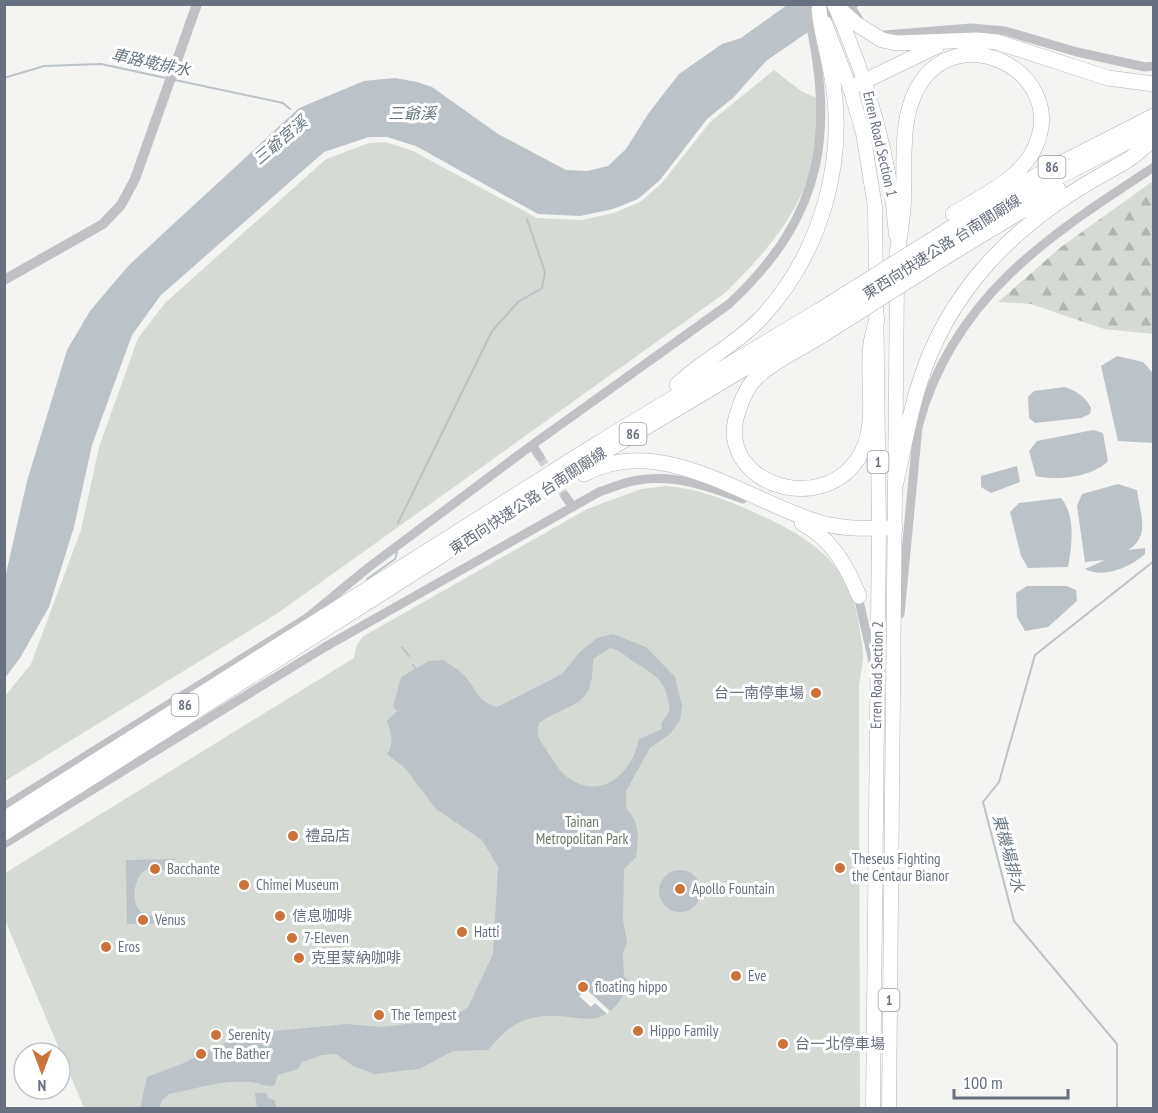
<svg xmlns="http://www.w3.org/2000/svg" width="1158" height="1113" font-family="'PT Sans Narrow','Noto Sans TC',sans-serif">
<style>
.green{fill:#d5dbd4}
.forest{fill:url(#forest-firs)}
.water{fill:#bbc2c8;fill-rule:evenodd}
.pier{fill:#f4f5f2}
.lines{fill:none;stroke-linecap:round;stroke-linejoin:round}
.stream{stroke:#bbc2c8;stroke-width:2}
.minor-tunnel{stroke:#d1d4d5;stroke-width:9;stroke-dasharray:9 4.5;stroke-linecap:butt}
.primary-casing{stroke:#b2b5b9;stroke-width:15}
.trunk-casing{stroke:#b2b4b7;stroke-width:16}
.minor{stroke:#bfc1c5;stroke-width:9}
.tertiary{stroke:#bfc1c5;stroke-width:10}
.primary{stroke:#fff;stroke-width:14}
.trunk{stroke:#fff;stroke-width:15}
.trunk-bridge-casing{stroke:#b2b4b7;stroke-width:16;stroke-linecap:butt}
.trunk-bridge{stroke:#fff;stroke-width:15}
.poi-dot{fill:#cc733a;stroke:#fff;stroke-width:2}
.labels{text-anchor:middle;stroke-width:6;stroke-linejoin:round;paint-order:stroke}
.shield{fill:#fff;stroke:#959ca5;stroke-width:1.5}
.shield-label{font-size:14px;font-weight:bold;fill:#68717f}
.street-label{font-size:15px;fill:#68717f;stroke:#fff}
.poi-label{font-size:15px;fill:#68717f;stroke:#fff;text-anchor:start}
.park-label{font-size:15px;fill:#676;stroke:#fff}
.water-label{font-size:16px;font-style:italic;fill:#697883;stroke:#fff}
</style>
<defs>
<pattern id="forest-firs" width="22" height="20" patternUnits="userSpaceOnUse" patternTransform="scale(1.5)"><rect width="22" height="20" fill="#d5dbd4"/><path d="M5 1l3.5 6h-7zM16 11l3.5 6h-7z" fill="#b1b6b1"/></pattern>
</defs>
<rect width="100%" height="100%" fill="#f4f5f2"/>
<path class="green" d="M774 70 801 91 817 98C824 184 783 236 725 293L278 613 5 781V696L31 664 81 530 99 447 138 338 165 303 326 159 369 143 386 142 413 151 537 218 581 220 614 213 640 202 662 183 710 122Z
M666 486C700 489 727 500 758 514 814 540 853 565 860 632 861 640 864 650 863 659 862 670 859 680 859 691L860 1108H84L5 920V873L354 658 356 647 362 637 587 509 641 489Z"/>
<path class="forest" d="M1153 181V334L1104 329 1031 304 998 302 1061 247Z"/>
<path class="water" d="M787 5H861L808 32 766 61 733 98 707 119 660 180 638 199 613 209 580 216 538 214 416 146 387 137H369L324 152 161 295 132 335 92 445 74 527 49 607 20 658 5 678V578L27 481 67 350 90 311 129 265 299 108 364 81 395 78 417 82 432 87 498 134 566 170 587 171 608 166 626 149 648 114 679 74 722 44 741 38Z
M1117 356 1143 362 1153 373V443L1118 441 1101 366Z
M1065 387C1078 392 1085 396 1091 408L1090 414 1081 418 1035 423 1029 418 1028 397 1034 391Z
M1093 430 1103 433 1108 461C1093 477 1057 481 1036 476L1029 451 1037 441Z
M1017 466 1020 482 991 493 981 487V476Z
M1118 484 1137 490C1140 514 1151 536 1128 550L1145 548V554C1131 567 1103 579 1085 569L1105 560 1085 562 1077 506 1082 494Z
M1061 498C1076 516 1072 545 1068 567L1028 568 1021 556 1010 512 1019 503Z
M1027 586H1067L1076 590 1077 601 1048 627 1025 631 1017 617 1016 593Z
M613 634 646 647 675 677 682 705 680 720 670 734 650 748 626 791V808C641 824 638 837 636 857L624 869 623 920 627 942 623 953 624 976 630 982C602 1043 578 1007 532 1018 513 1022 500 1036 488 1050L453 1051 419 1069 374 1074 353 1066 336 1054 322 1055 302 1062 298 1069 278 1075 274 1086C265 1087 259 1083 251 1082 226 1079 193 1089 169 1094L162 1100 159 1108H140L147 1077 184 1063 243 1034 346 1024 381 1027 451 1019 468 1007 493 954 498 867 482 840 436 809 405 768 387 754C394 742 392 734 387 721L397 711 393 707 401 677 429 661 443 660C450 665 458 669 463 674 478 689 474 700 497 707L562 674 580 652 597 638ZM610 648C623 651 628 659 639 665 662 680 665 682 670 710L661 724 662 729 639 739C633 771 603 801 570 779 559 772 554 761 547 751 540 740 534 735 540 722 576 700 593 708 593 659Z
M175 859 173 865 166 870 151 868 142 872C133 883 129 911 148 915 155 917 161 912 168 914L175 924H127L126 860Z
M659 891a21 21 0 1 1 42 0a21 21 0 1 1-42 0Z
M255 1093H266L268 1098 275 1100 276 1108H257Z"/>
<path class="pier" d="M586 989 610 1011 607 1014 595 1003 591 1007 579 996Z"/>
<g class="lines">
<path class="stream" d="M4 78 44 66 101 64 166 78
M175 80 283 103 290 109
M398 523 492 331 518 302 542 288 545 272 527 219
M367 579 395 559 397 552
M402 647 409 656
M413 665 417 671
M1117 1108V1044L1014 921 983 802 999 782 1035 655 1154 561"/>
<path class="minor-tunnel" d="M540 457 565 496"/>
<defs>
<path id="primary" d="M834 4C867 79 890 153 896 235
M825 23 850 88 863 133 875 207 879 528 873 1108
M889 1108 897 279"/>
<path id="trunk" d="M834 4 855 23 882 40 897 43 977 40 997 42 1108 78 1154 84
M850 88 937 46
M954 226 1038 175 1154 116
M955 238 1035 189 1154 128
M955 251 1058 189
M897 254C899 239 902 224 903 209 906 170 898 122 918 87 958 17 1067 72 1036 145 1023 178 982 196 953 214
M821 336C799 350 771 362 753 381 746 390 742 399 739 409 710 482 825 522 862 452 878 421 866 378 871 344 872 336 875 326 877 318
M677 385C703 360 737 344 762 317 822 252 848 158 831 72 827 50 821 31 819 9
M584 474C660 432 746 500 818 522 843 530 869 528 895 528
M895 486C903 453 908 420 918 388 947 289 1017 222 1105 173 1114 168 1124 163 1132 157 1141 151 1144 145 1154 141
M802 523C832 540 846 564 859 596
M4 819 600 442 820 310
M4 833 604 452 821 323"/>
</defs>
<use href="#primary" class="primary-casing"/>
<use href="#trunk" class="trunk-casing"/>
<path class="minor" d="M849 4 859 20
M884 35 971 28 1005 31 1077 52 1145 67 1154 66
M532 445 540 457
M565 496 573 507
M857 592 874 666
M900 614 918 427C952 298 1048 236 1154 167
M4 807 307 618 369 567 532 445 729 304C827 213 835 129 806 4
M4 844 325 647 599 492C612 488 626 481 639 480 675 474 711 487 743 499"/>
<path class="tertiary" d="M4 280 103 224 121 205 135 179 197 4"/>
<use href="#primary" class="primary"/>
<use href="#trunk" class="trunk"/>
<defs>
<path id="trunk-bridge" d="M820 310 954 226
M821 323 955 238
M821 336 955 251"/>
</defs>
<use href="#trunk-bridge" class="trunk-bridge-casing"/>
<use href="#trunk-bridge" class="trunk-bridge"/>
</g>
<g class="poi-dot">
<circle cx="816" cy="693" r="6"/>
<circle cx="293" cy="836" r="6"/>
<circle cx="840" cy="868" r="6"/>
<circle cx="155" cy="869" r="6"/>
<circle cx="244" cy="885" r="6"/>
<circle cx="680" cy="889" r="6"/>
<circle cx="280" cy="916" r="6"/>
<circle cx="143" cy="920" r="6"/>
<circle cx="462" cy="932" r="6"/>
<circle cx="292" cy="938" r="6"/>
<circle cx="106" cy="947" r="6"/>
<circle cx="299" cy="958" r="6"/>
<circle cx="736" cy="976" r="6"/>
<circle cx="583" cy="987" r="6"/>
<circle cx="379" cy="1015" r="6"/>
<circle cx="638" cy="1031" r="6"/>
<circle cx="216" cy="1035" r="6"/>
<circle cx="783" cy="1044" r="6"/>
<circle cx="201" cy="1054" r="6"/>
</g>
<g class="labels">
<g class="shield">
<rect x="1038.5" y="156" width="27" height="22" rx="4.5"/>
<rect x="619.5" y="423" width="27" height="22" rx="4.5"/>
<rect x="867.5" y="451" width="21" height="22" rx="4.5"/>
<rect x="171.5" y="694" width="27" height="22" rx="4.5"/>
<rect x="878.5" y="989" width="21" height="22" rx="4.5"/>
</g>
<g class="shield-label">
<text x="1052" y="172">86</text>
<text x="633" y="439">86</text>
<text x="878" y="467">1</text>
<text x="185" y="710">86</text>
<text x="889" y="1005">1</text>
</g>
<g class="street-label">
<text transform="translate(880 144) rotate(77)" y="5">Erren Road Section 1</text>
<text transform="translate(942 247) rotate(-32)" y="5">東西向快速公路 台南關廟線</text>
<text transform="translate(528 501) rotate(-33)" y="5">東西向快速公路 台南關廟線</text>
<text transform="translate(877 675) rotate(-89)" y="5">Erren Road Section 2</text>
</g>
<g class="poi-label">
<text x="804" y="698" text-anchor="end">台一南停車場</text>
<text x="305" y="841">禮品店</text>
<text x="852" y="864">Theseus Fighting<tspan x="852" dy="17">the Centaur Bianor</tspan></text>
<text x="167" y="874">Bacchante</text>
<text x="256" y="890">Chimei Museum</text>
<text x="692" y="894">Apollo Fountain</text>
<text x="292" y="921">信息咖啡</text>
<text x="155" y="925">Venus</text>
<text x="474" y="937">Hatti</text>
<text x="304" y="943">7-Eleven</text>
<text x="118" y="952">Eros</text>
<text x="311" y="963">克里蒙納咖啡</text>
<text x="748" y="981">Eve</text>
<text x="595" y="992">floating hippo</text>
<text x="391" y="1020">The Tempest</text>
<text x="650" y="1036">Hippo Family</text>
<text x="228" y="1040">Serenity</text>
<text x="795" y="1049">台一北停車場</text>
<text x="213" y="1059">The Bather</text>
</g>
<g class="park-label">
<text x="582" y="827">Tainan<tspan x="582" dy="17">Metropolitan Park</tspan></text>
</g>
<g class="water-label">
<text transform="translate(151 62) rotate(12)" y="6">車路墘排水</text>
<text x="412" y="119">三爺溪</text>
<text transform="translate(280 140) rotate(-40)" y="6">三爺宮溪</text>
<text transform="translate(1009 853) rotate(75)" y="6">東機場排水</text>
</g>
</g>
<rect width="1158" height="1113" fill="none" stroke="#68717f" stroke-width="12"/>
<g transform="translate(42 1071) rotate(180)"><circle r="28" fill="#ffffff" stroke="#c3c6cc" stroke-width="1.5"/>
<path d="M0-4.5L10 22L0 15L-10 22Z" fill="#cc733a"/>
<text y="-9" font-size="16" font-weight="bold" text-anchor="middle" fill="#68717f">N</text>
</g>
<path d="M954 1089v9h114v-9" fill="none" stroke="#68717f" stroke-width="3"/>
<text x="963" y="1089" font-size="18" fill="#68717f" stroke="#ffffff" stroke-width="4.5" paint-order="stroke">100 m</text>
</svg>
